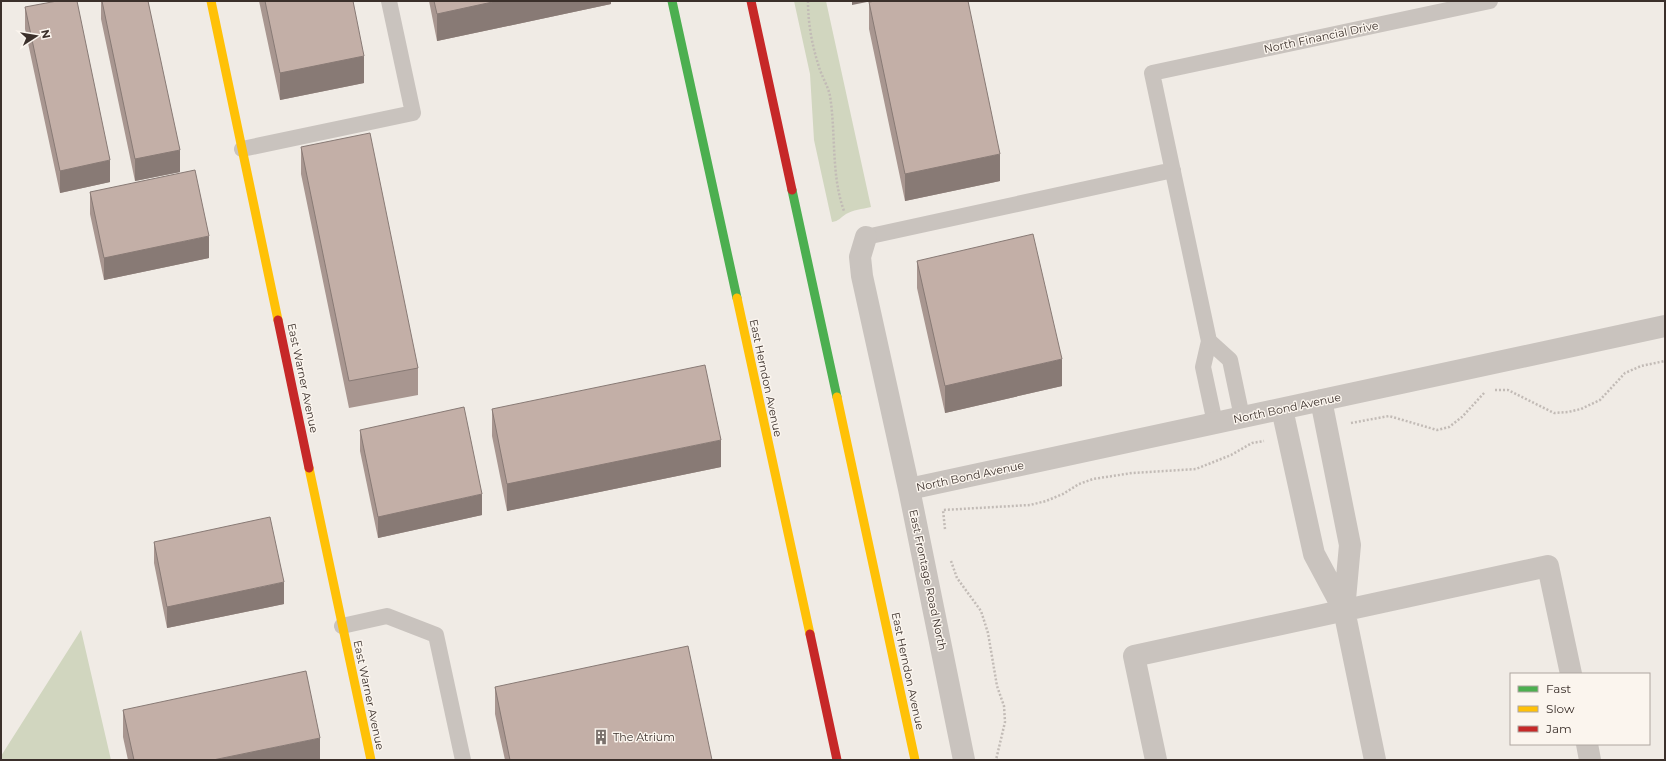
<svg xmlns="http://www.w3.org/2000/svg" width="1666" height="761" font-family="Montserrat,sans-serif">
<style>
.green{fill:#d1d6bf}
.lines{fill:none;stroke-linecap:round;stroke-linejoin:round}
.path{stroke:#c2bbb6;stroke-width:2.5;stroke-dasharray:2 2;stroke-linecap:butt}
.lane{stroke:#c9c3be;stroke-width:16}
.street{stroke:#c9c3be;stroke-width:22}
.fast{stroke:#4caf50;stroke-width:9}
.slow{stroke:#ffc107;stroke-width:9}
.jam{stroke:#c62828;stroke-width:9}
.wall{fill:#a89690}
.shaded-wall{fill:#887a75}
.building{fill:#c3afa7;stroke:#887a75}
.labels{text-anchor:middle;stroke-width:3;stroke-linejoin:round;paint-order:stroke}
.street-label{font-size:11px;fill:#3b302b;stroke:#fbf5ee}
.poi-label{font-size:11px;fill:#3b302b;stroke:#fbf5ee;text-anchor:start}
</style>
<rect width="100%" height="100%" fill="#f0ebe5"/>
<path class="green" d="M794 1H826L871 207C862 209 853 210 846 214 840 218 839 221 832 222L814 140 810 74Z
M81 630 111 760H1V756Z"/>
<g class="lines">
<path class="path" d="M808 1C808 24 812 45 819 67 822 77 828 86 830 96 836 134 831 175 844 211
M1495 390H1508L1554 413 1568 412 1581 409 1600 400 1625 373 1641 366 1665 361
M1351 423 1389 416 1437 430 1449 427 1462 417 1485 392
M945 529 943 510 1030 505 1046 501 1063 494 1079 484 1093 479 1132 473 1196 469 1231 455 1252 443 1264 441
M951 561 957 578 981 611 988 633 997 686 1004 706 1005 722 996 760"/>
<path class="lane" d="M242 149 413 113 389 1
M866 237 1173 170
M1209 341 1230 360 1242 417
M1215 423 1203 367 1209 341 1152 73 1490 1
M342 626 387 616 436 635 463 760"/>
<path class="street" d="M866 237 860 257 862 276 909 489 964 760
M1321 400 1350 545 1344 610 1375 760
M1282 409 1314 554 1344 610
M909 489 1665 326
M1587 744 1590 760
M1156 760 1134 656 1548 566 1571 674"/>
<path class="fast" d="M672 1 737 298
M792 190 837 397"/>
<path class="slow" d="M211 1 278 320
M737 298 810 634
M837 397 915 760
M309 468 371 760"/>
<path class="jam" d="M751 1 792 190
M278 320 309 468
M810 634 837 760"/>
</g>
<path class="wall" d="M101 1H148L180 172 135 181 101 19Z
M259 1H353L364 83 280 100Z
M429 1H611V4L437 41Z
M869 2 1000 181 905 201 869 29Z
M25 7 110 182 60 193 25 29Z
M301 147 418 368V395L349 408 301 174Z
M90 192 209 258 104 280 90 214Z
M917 261 1062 386 945 413 917 288Z
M492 409 721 467 507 511 492 436Z
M360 430 482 515 378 538 360 451Z
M154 542 284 604 167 628 154 563Z
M495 687 712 760H505L495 714Z
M123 710 320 760H128L123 737Z"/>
<path class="shaded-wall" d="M497 1H611V4L437 41V14Z
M852 1H872L852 5Z
M364 56V83L280 100V73Z
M180 150V172L135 181V159Z
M1000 154V181L905 201V174Z
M110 160V182L60 193V171Z
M209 236V258L104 280V258Z
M1062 359V386L945 413V386Z
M721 440V467L507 511V484Z
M482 494V515L378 538V517Z
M284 582V604L167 628V607Z
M320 738V760H213Z"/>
<path class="building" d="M57 1H77L110 160 60 171 25 7Z
M102 1H148L180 150 135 159Z
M265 1H353L364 56 280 73Z
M434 1H497L437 14Z
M876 1H968L1000 154 905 174 869 2Z
M370 133 418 368 349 381 301 147Z
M195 170 209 236 104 258 90 192Z
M1033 234 1062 359 945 386 917 261Z
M705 365 721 440 507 484 492 409Z
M464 407 482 494 378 517 360 430Z
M270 517 284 582 167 607 154 542Z
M688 646 712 760H510L495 687Z
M306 671 320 738 213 760H134L123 710Z"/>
<defs>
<symbol id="building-bare" viewBox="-9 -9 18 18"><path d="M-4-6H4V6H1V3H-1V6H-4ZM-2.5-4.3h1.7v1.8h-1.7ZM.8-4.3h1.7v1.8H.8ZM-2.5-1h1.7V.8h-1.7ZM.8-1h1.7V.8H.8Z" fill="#7a716c" stroke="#fbf5ee" stroke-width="2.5" paint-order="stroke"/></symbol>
</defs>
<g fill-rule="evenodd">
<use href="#building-bare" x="590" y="726" width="22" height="22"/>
</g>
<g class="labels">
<g class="street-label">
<text transform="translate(1321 37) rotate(-12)" y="4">North Financial Drive</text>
<text transform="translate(303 378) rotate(78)" y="4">East Warner Avenue</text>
<text transform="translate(766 378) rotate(78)" y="4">East Herndon Avenue</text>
<text transform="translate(1287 408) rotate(-12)" y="4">North Bond Avenue</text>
<text transform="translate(970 476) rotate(-12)" y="4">North Bond Avenue</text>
<text transform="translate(928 580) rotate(78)" y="4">East Frontage Road North</text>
<text transform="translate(908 671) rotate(78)" y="4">East Herndon Avenue</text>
<text transform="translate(369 695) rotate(78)" y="4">East Warner Avenue</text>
</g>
<g class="poi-label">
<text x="613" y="741">The Atrium</text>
</g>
</g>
<rect width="1666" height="761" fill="none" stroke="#3b302b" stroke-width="4"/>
<rect x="1510" y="673" width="140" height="72" fill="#fbf5ee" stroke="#aea6a0"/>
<rect x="1518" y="686" width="20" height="6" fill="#4caf50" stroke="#aea6a0"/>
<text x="1546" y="693" font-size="12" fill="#3b302b">Fast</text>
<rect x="1518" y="706" width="20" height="6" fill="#ffc107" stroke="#aea6a0"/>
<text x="1546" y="713" font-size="12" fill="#3b302b">Slow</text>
<rect x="1518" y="726" width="20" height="6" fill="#c62828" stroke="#aea6a0"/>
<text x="1546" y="733" font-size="12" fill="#3b302b">Jam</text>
<g transform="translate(36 36) rotate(78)" stroke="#fbf5ee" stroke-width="3" paint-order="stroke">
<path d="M0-3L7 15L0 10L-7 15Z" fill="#3b302b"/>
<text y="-6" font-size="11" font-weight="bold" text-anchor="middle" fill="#3b302b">N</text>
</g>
</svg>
